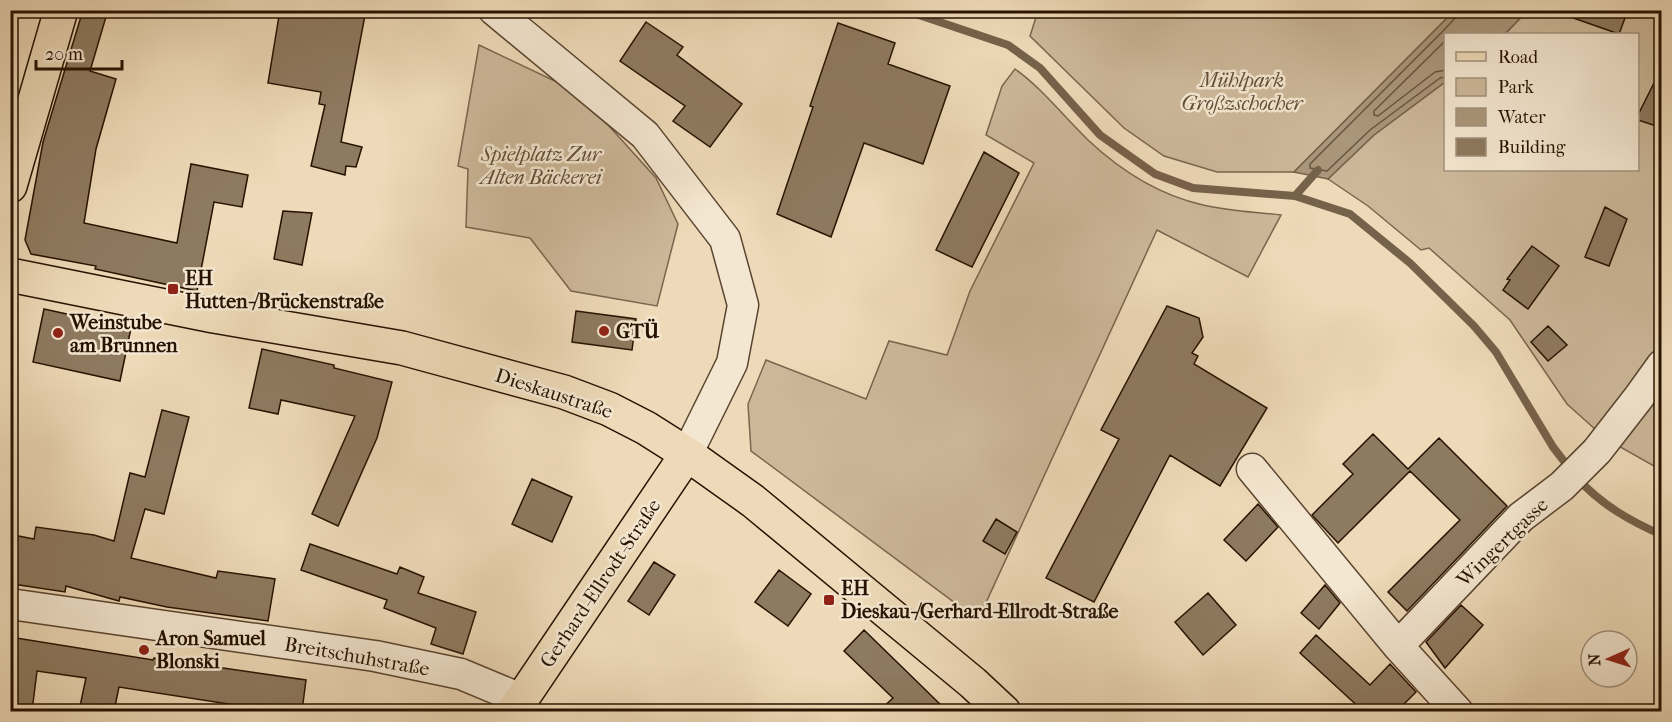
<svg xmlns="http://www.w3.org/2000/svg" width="1672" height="722" font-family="'IM FELL French Canon',serif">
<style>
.green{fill:#ccb899;stroke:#7a654d;stroke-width:1.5}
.water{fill:#aa967a;stroke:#76614a;stroke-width:1.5}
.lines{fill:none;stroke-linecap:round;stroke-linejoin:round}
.shore{stroke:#68543e;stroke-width:1.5}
.stream{stroke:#76614a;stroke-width:8}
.building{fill:#8e7a60;stroke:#271201;stroke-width:1.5}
.minor-casing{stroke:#59442f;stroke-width:33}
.major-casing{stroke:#271201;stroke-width:36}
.minor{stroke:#f4e7d1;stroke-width:30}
.major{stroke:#eedab8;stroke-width:33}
.poi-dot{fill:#8f2418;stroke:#f4e7d1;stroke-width:2}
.labels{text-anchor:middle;stroke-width:5;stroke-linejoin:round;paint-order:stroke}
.park-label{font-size:20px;font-style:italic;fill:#614c36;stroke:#f4e7d1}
.poi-label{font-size:20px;font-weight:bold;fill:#271201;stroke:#f4e7d1;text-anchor:start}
.street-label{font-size:20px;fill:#271201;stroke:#f4e7d1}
</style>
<rect width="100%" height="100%" fill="#eedab8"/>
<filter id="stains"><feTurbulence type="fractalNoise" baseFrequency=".00333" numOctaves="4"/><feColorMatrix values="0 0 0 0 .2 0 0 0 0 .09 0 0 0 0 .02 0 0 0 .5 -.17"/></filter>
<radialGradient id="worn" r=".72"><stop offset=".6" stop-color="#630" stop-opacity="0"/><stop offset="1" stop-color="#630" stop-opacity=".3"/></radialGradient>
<path class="green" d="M1038 11H1454L1294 172H1217L1164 156 1124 128 1030 36Z
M1527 11H1661V470L1606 439 1567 404 1510 320 1429 248 1421 250 1368 206 1328 179 1374 135 1445 82 1446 170H1638V34H1505Z
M479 45 561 84 609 126 656 178 678 224 657 306 571 291 530 238 466 227 468 169 458 166Z
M1015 69C1042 88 1064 117 1088 140 1121 171 1159 195 1203 205 1228 211 1255 212 1281 215L1248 277 1157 230 978 620 751 451 748 404 766 360 866 399 889 341 947 355 970 291 1034 163 986 135 1002 86Z"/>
<path class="water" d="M1454 11H1527L1505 34H1446L1445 82 1374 135 1328 179 1294 172Z"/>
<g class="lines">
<path class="shore" d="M1446 40 1374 111V115L1378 116 1435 72 1446 70
M1446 77 1440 78 1370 130 1327 171 1310 168V164L1443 31 1457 16 1458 10"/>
<path class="stream" d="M904 10 1008 45 1040 68 1100 135 1155 174 1193 188 1295 196 1350 214 1410 263 1474 326 1496 352 1553 447 1570 469
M1295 196 1318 170
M1578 479C1602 505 1630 521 1662 535"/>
</g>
<path class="building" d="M83 10H108L90 71 116 79 96 149 84 223 177 243 191 164 248 175 242 207 214 202 197 291 95 269 96 266 31 254 25 240 43 142Z
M280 10H366L341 142 362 147 356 167 346 166 345 175 311 166 325 105 319 104 321 92 268 83Z
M1559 10H1628L1619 34 1559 13Z
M646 22 683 47 677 55 742 104 710 147 673 121 685 106 620 61Z
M838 23 895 43 888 64 950 86 923 164 864 143 831 237 777 214 813 107 810 106Z
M1662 67V128L1638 120V115Z
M984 152 1019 173 972 267 936 250Z
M1605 207 1627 219 1609 266 1585 257Z
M283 211 312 213 302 265 274 259Z
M1532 246 1559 266 1528 309 1503 290 1510 280 1507 279Z
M1167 306 1199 318 1203 337 1192 353 1198 356 1194 364 1267 408 1220 486 1170 455 1094 602 1046 578 1119 439 1101 430Z
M44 309 131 328 120 381 33 362Z
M576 311 636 319 632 350 572 342Z
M1548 326 1567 345 1548 361 1531 342Z
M262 349 334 365V368L392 382 377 438 338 526 312 514 355 416 281 400 278 414 249 408Z
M162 410 189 417 164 514 145 509 131 558 216 578 218 571 275 579 268 621 167 607 120 597 119 601 66 586 65 592 13 584 18 536 34 539 36 527 94 535 114 541 130 473 145 477Z
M1373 434 1408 469 1439 438 1507 506 1407 611 1388 592 1460 520 1410 471 1338 543 1312 515 1353 474 1343 464Z
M532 479 572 497 552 542 512 524Z
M1258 504 1278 527 1246 561 1224 540Z
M996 519 1017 532 1005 554 983 541Z
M310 544 397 574 400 567 424 577 418 593 476 612 463 654 431 644 436 628 384 608 387 600 301 570Z
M654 562 675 575 649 615 628 601Z
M779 570 811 594 788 626 755 602Z
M1325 585 1340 603 1319 629 1301 613Z
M1208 593 1236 625 1203 655 1175 622Z
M1461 605 1483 625 1445 668 1426 642Z
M864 630 901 666 947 711H879L893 698 844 651Z
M1316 635 1370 685 1390 664 1416 692 1397 711H1363L1300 653Z
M10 637 153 660 154 658 306 680 302 711H274L119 687 114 711H79L86 678 37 671 32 711H10Z"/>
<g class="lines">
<defs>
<path id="minor" d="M494 10 645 135 725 239 743 305 732 363 687 454
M1252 469 1398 646 1458 712
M10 604 375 656 461 674 521 699
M1398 646 1521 517 1562 486 1597 451 1639 397 1662 365"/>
<path id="major" d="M10 186 61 10
M10 275 214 316 402 348 564 392 609 409 646 428 687 454 753 501 973 683 1004 712
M513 712 687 454"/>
</defs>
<use href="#minor" class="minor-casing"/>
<use href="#major" class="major-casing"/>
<use href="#minor" class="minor"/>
<use href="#major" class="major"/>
</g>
<g class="poi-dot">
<rect x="167" y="283" width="12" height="12" rx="3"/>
<circle cx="604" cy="331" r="6"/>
<circle cx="58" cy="333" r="6"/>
<rect x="823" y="594" width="12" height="12" rx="3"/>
<circle cx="144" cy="650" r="6"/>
</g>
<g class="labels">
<g class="park-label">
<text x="1242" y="87">Mühlpark<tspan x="1242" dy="23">Großzschocher</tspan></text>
<text x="541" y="161">Spielplatz Zur<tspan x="541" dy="23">Alten Bäckerei</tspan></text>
</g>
<g class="poi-label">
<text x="185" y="285">EH<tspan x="185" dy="23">Hutten-/Brückenstraße</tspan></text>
<text x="70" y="329">Weinstube<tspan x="70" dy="23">am Brunnen</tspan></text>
<text x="616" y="338">GTÜ</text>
<text x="841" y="595">EH<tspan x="841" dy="23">Dieskau-/Gerhard-Ellrodt-Straße</tspan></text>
<text x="156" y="645">Aron Samuel<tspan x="156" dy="23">Blonski</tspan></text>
</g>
<g class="street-label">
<text transform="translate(554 393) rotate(18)" y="7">Dieskaustraße</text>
<text transform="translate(1502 542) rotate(-44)" y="7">Wingertgasse</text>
<text transform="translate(600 583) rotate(-56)" y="7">Gerhard-Ellrodt-Straße</text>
<text transform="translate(357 656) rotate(10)" y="7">Breitschuhstraße</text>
</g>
</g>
<rect width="1672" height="722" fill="none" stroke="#eedab8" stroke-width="36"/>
<rect x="12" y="12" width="1648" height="698" fill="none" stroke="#271201" stroke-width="3"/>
<rect x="18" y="18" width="1636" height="686" fill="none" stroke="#271201" stroke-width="1.5"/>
<rect x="1444" y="33" width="195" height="138" fill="#f4e7d1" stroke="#a2927e" stroke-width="1.5"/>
<rect x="1456" y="52" width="30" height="9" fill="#eedab8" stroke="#a2927e" stroke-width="1.5"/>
<text x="1498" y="63" font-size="18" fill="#271201">Road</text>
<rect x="1456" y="78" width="30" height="18" fill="#ccb899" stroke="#a2927e" stroke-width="1.5"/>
<text x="1498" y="93" font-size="18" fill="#271201">Park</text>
<rect x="1456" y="108" width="30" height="18" fill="#aa967a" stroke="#a2927e" stroke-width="1.5"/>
<text x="1498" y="123" font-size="18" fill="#271201">Water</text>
<rect x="1456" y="138" width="30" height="18" fill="#8e7a60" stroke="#a2927e" stroke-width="1.5"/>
<text x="1498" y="153" font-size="18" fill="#271201">Building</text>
<g transform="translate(1609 659) rotate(267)"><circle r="28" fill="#f4e7d1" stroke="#a2927e" stroke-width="1.5"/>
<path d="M0-4.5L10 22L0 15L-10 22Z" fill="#8f2418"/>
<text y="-9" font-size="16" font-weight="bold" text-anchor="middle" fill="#271201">N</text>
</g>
<path d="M36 60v9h86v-9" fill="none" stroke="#271201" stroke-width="3"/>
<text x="45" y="60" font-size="18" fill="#271201" stroke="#f4e7d1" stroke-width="4.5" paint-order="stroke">20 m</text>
<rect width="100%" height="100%" filter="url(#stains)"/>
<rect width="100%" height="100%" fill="url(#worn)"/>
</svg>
